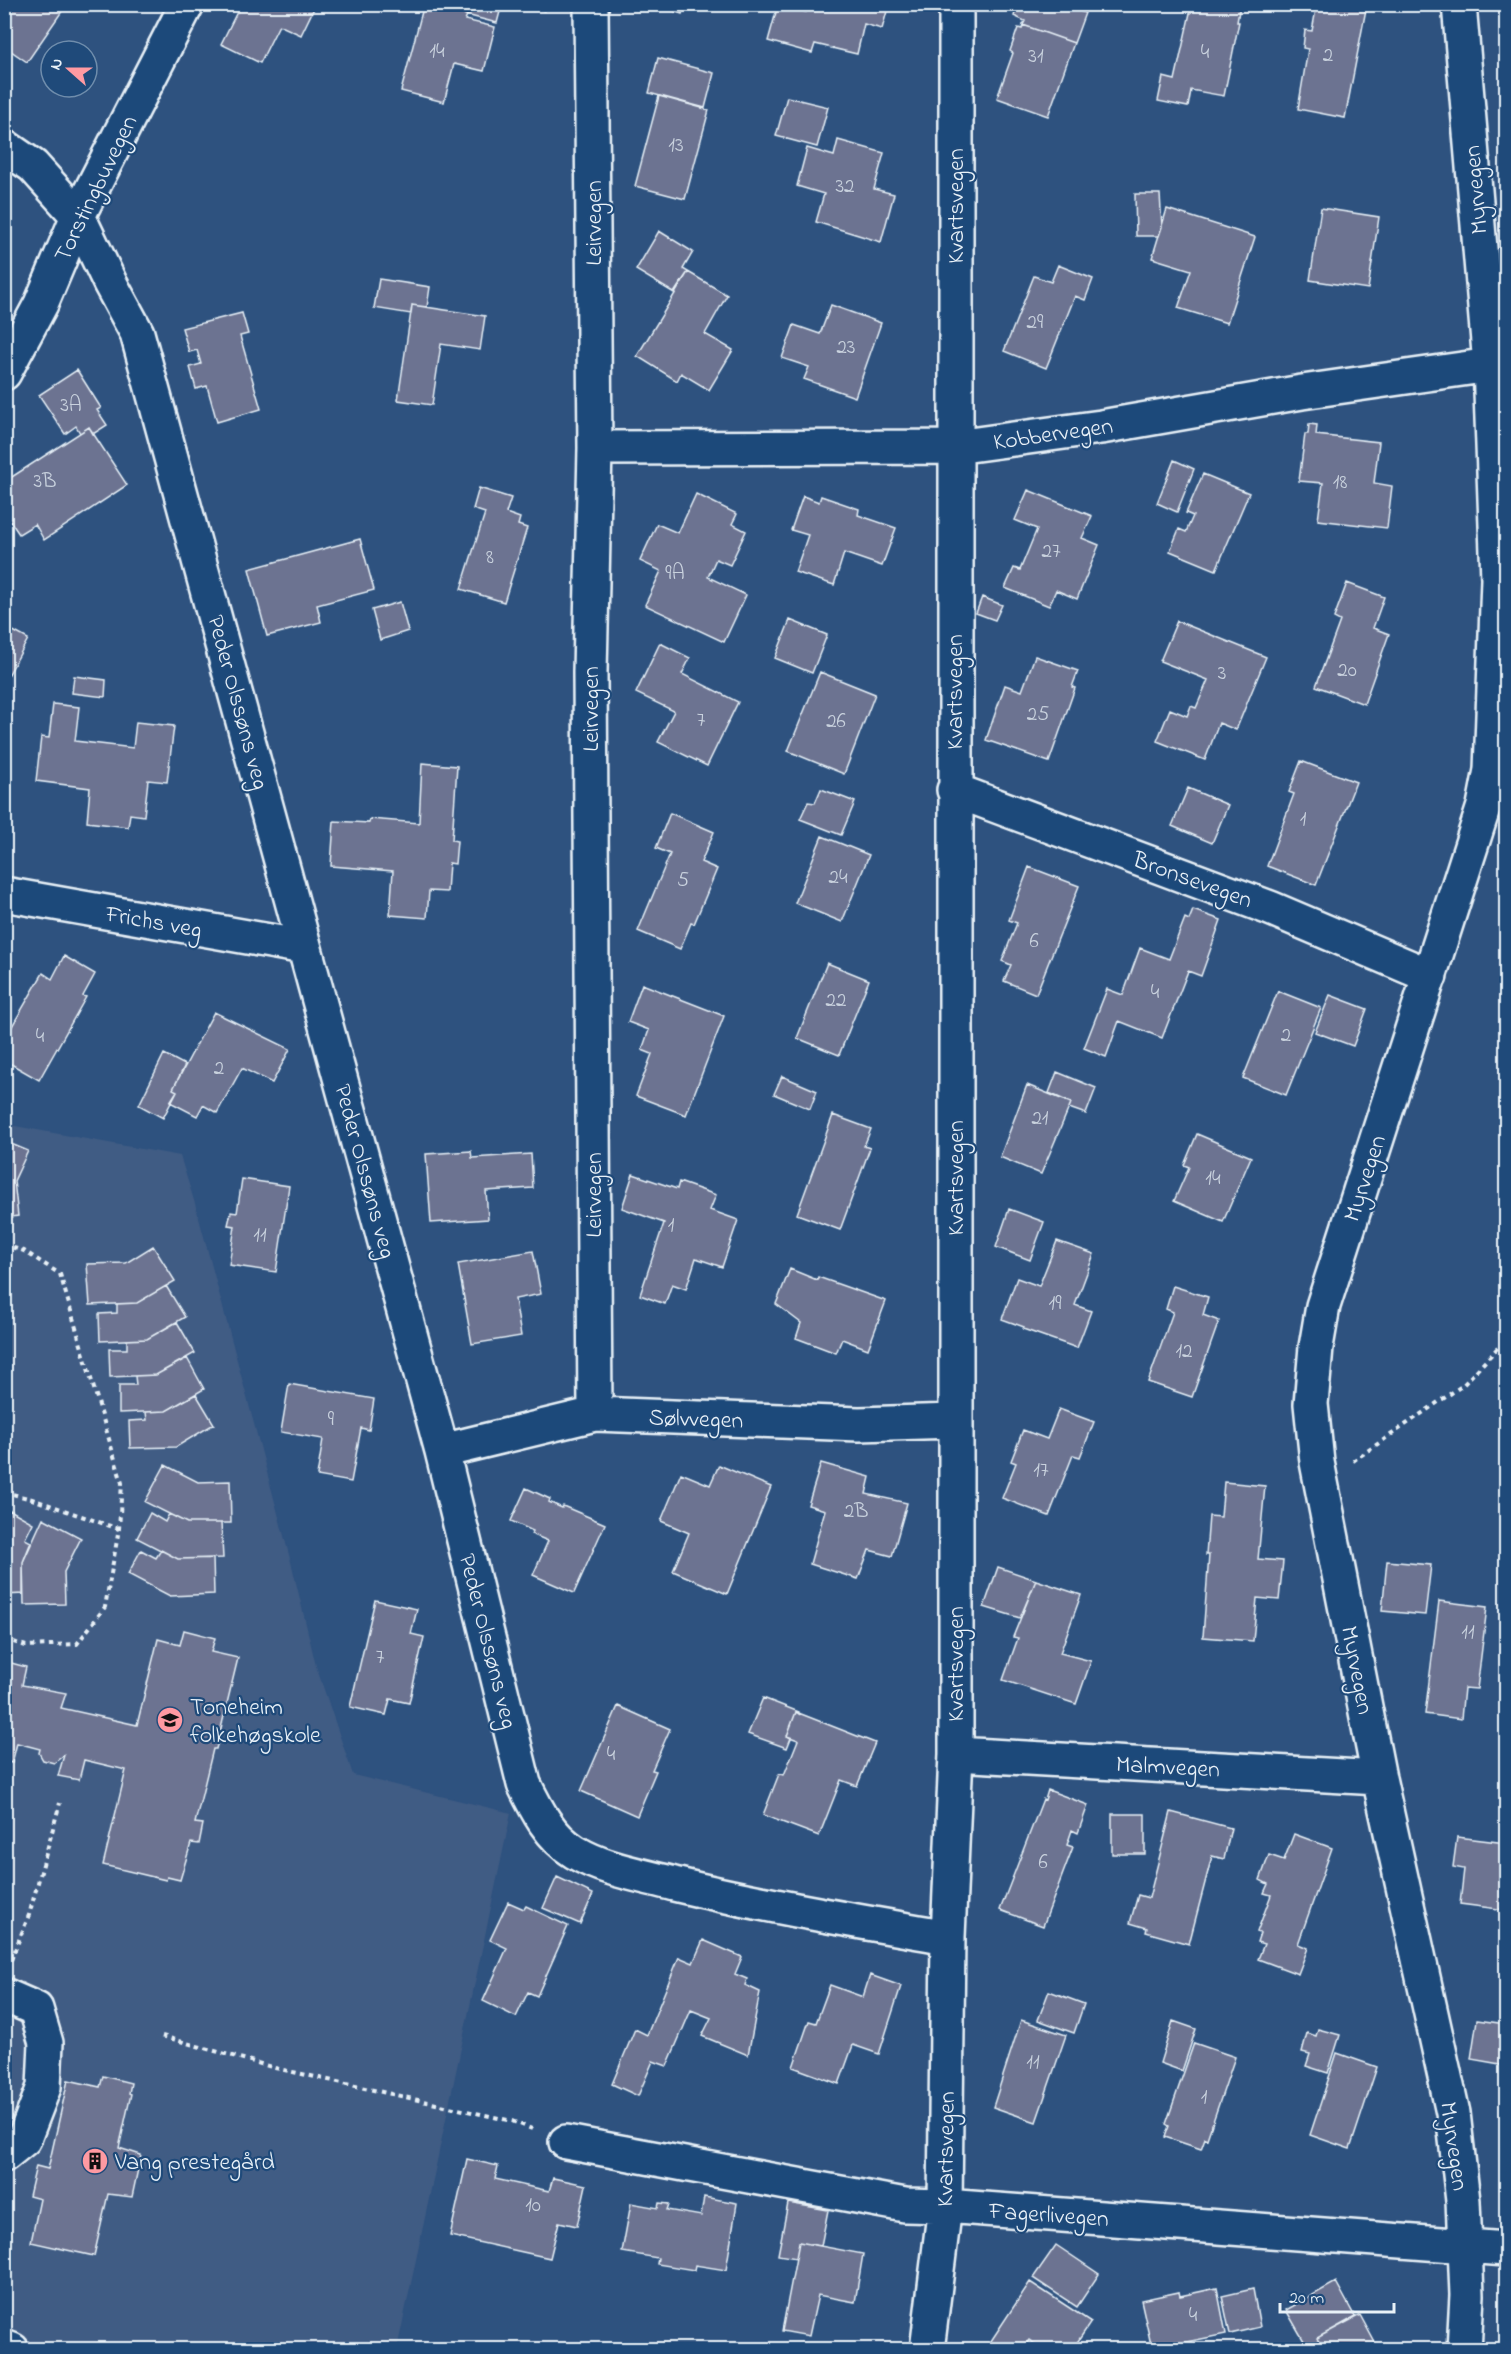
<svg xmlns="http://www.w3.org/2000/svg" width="1511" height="2354" font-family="'Indie Flower',sans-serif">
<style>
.built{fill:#415c84}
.building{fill:#6c7391;stroke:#e8f1f8;stroke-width:1.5}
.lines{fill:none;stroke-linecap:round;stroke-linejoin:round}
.minor-casing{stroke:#e8f1f8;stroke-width:38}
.path{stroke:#e8f1f8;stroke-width:4;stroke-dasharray:4.5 4.5;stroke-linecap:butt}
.minor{stroke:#1f4a7a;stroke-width:33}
.labels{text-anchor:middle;stroke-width:4.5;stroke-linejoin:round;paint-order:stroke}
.number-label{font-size:21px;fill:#c9d2de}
.street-label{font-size:24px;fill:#e8f1f8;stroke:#1f4a7a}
.poi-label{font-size:24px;fill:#e8f1f8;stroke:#1f4a7a;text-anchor:start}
</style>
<rect width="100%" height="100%" fill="#2e527f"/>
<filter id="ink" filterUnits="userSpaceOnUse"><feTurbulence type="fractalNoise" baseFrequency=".0167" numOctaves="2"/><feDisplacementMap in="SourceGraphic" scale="12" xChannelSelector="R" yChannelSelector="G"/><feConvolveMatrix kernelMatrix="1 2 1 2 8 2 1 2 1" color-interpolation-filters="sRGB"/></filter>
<g filter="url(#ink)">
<path class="built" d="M4 1124 180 1156 196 1207 292 1566 316 1666 353 1775 511 1813 397 2349 24 2350 5 2343Z"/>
<path class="building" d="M4 4H67L27 62 4 46Z
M241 4H316L301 35 279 25 260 63 221 44Z
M424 4 467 15 465 20 495 27 484 71 454 64 444 102 401 91Z
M449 4H502L497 23 447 10Z
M524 4H546L544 11Z
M653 4H685L682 14Z
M808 4H889L882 29 864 24 857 54 815 44 812 53 768 41 778 5 806 12Z
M1018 4H1061L1085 13 1074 43 1023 25 1025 21 1014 16Z
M1192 4 1240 5 1237 22H1239L1224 96 1191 90 1188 107 1158 101 1163 77 1175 80Z
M1317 4H1367L1345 118 1298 109 1308 49 1303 48 1305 30 1312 31Z
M1023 25 1074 43 1048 116 997 98 1013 53 1010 51 1018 28 1022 29Z
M658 58 714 73 705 108 649 93Z
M659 96 709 110 685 199 635 186Z
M787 97 828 107 817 147 776 136Z
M838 140 884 153 874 189 894 194 881 242 816 222 824 194 797 186 807 148 834 156Z
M1135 194H1160L1162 227 1159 236H1136Z
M1321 208 1379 217 1368 289 1310 280Z
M1167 209 1255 237 1227 323 1178 308 1191 270 1152 258Z
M659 231 693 252 683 269 688 272 674 293 636 270Z
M1058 265 1093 279 1085 300 1075 296 1046 368 1004 351 1034 276 1051 282Z
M688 272 727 295 705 334 733 350 709 390 681 373 677 381 637 356Z
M379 279 430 287 427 307 412 305 411 314 374 308Z
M412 305 485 316 480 350 441 344 432 405 398 400Z
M831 305 881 323 855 397 804 379 809 367 782 358 794 325 820 334Z
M242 313 248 334 240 336 261 409 217 422 207 386 196 389 190 367 201 364 197 350 189 352 182 328Z
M77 370 101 408 97 410 107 425 93 434 89 427 80 433 76 426 65 434 39 395Z
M1309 424 1317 425 1316 435 1379 442 1374 483 1392 486 1387 528 1318 520 1323 483 1299 481 1305 434H1308Z
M89 427 127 485 44 540 35 524 19 534 4 512V482Z
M1174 460 1194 469 1177 512 1157 503Z
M1203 474 1249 493 1216 570 1170 551 1179 529 1186 532 1193 516 1186 513Z
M479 488 511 498 506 513 520 518 518 525 527 528 504 602 461 589 485 513 473 509Z
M1028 490 1092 516 1082 538 1099 545 1077 599 1056 590 1049 606 1005 588 1014 568 1020 570 1037 529 1015 520Z
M696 494 737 514 732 524 746 531 730 565 716 559 708 577 746 595 724 642 645 605 661 571 640 561 657 524 678 533Z
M803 496 819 502 821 496 859 509 858 515 896 528 882 566 844 553 834 585 795 572 808 535 791 530Z
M360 539 374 590 317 605 321 622 267 636 249 569Z
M1347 583 1384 597 1373 628 1389 634 1364 704 1316 686 1340 621 1334 618Z
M982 597 1002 605 995 620 976 613Z
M400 602 408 631 380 640 372 610Z
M790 620 827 635 812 673 775 658Z
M1177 621 1266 657 1236 730 1219 723 1205 760 1157 741 1170 709 1187 716 1191 706 1196 708 1208 680 1160 661Z
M4 626 28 639 4 683Z
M660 643 690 658 682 674 738 702 707 766 658 742 674 711 636 693Z
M1035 656 1078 671 1072 687 1075 688 1049 762 986 740 1005 685 1022 691Z
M820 672 875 694 844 774 788 751Z
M74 676 106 680 105 697 72 693Z
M53 704 79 707 75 741 133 748 136 722 174 726 167 782 148 780 144 816 130 814 128 827 87 822 90 788 36 781 41 737 49 738Z
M1301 761 1356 782 1316 885 1267 866 1294 794 1289 792Z
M422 763 457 766 452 840 457 841 455 864 449 863 447 892 429 891 427 918 390 915 393 871 331 866 334 821 369 823 370 819 419 823Z
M1188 788 1228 805 1212 843 1172 826Z
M821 789 855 802 841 835 800 819 808 802 815 803Z
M670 813 714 832 701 862 717 869 694 924 691 923 680 949 638 931 670 854 656 848Z
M822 836 869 855 842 922 795 903Z
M1029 867 1079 886 1036 994 1004 981 1011 965 1002 961 1017 923 1009 920Z
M1193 910 1221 920 1201 976 1188 971 1162 1038 1119 1021 1106 1057 1084 1048 1107 989 1123 995 1140 948 1169 959 1185 918 1189 920Z
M64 956 95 974 83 996 86 997 39 1080 4 1060V1040L43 973 52 979Z
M827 963 869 980 839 1055 797 1038Z
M642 984 724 1016 686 1115 636 1096 652 1054 642 1050 649 1030 628 1022Z
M1278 991 1321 1008 1286 1095 1243 1078Z
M1330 995 1367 1009 1353 1046 1315 1032Z
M214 1012 290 1049 272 1083 242 1068 217 1113 203 1105 197 1116 170 1102 177 1091 173 1089Z
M164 1054 185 1065 173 1089 177 1091 163 1118 139 1105Z
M1057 1072 1096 1088 1086 1114 1069 1108 1071 1103 1049 1093Z
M782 1076 817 1091 810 1109 774 1094Z
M1027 1085 1071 1103 1041 1174 1000 1157Z
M833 1115 871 1129 864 1146 870 1148 840 1230 797 1214Z
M1197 1134 1251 1157 1223 1222 1174 1201 1189 1167 1184 1165Z
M4 1141 28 1151 14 1181 18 1216 4 1218Z
M471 1151 472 1158 531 1154 533 1188 486 1191 488 1219 431 1223 426 1154Z
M633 1174 677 1189 679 1182 716 1195 710 1210 738 1220 722 1267 696 1258 686 1289 672 1284 665 1304 640 1295 664 1223 622 1208Z
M242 1179 289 1186 276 1272 229 1265 235 1226 228 1225 231 1212 237 1213Z
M1009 1209 1044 1222 1030 1260 996 1247Z
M1057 1241 1094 1254 1075 1305 1091 1311 1077 1348 1023 1329 1024 1327 1002 1319 1017 1278 1039 1286Z
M153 1246 175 1281 137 1303 90 1305 87 1264 126 1263Z
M533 1251 541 1294 515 1299 521 1336 472 1344 458 1264Z
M790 1269 817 1280 818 1277 886 1301 868 1349 842 1339 836 1353 796 1338 801 1323 776 1304Z
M166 1286 185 1317 147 1339 100 1341 99 1314 117 1313V1304L137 1303Z
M1173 1286 1208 1297 1203 1315 1219 1321 1192 1397 1148 1382 1173 1312 1166 1309Z
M177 1322 195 1353 156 1375 110 1377 109 1349H127V1340L147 1339Z
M187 1358 204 1389 166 1411 119 1413V1385H136L135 1376 156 1375Z
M289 1384 374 1399 369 1430 361 1428 351 1482 317 1476 323 1439 281 1432Z
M196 1394 214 1424 176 1447 130 1448 129 1421 147 1420 146 1412 166 1411Z
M1059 1409 1094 1422 1080 1457 1073 1455 1049 1516 1002 1498 1016 1463 1011 1461 1023 1430 1047 1439Z
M821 1463 870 1477 866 1494 907 1503 892 1556 869 1550 858 1579 810 1564 825 1510 808 1505Z
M165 1465 198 1482 230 1481 231 1523H187L145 1502Z
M719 1465 771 1487 727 1594 673 1571 689 1533 661 1521 681 1473 710 1485Z
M1224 1482 1265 1486 1258 1559 1283 1561 1279 1600 1257 1598 1253 1641 1203 1637 1209 1555H1206L1209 1516 1221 1517Z
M526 1488 550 1499 549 1502 562 1508 563 1506 605 1524 574 1593 533 1575 548 1541 531 1534 533 1531 511 1521Z
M10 1510 33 1523 25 1539 31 1542 23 1562V1594L4 1595V1521Z
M150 1513 165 1522 169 1514 187 1523H221L223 1558 178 1559 137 1538Z
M43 1518 81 1538 64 1572 65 1604 24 1605 23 1562Z
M141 1550 156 1558 161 1550 178 1559 213 1558 214 1594 170 1596 128 1574Z
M1387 1561 1431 1565 1425 1615 1382 1611Z
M998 1567 1036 1580 1020 1618 984 1607Z
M1036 1580 1081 1595 1060 1653 1091 1661 1076 1704 1003 1680 1018 1638 1013 1637Z
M375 1600 417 1609 411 1634 424 1637 409 1703 390 1699 386 1715 350 1707Z
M1439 1601 1487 1607 1477 1689 1464 1688 1461 1719 1425 1714Z
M184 1630 215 1638 211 1652 238 1658 216 1749H213L195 1823 203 1824 199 1844 191 1843 180 1880 167 1877 166 1880 103 1865 126 1770 84 1760 79 1780 58 1776 64 1755 54 1763 43 1760 39 1753 40 1749 17 1743 12 1763 4 1761V1661L26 1667 22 1685 66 1693 61 1708 137 1725 158 1639 180 1645Z
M763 1698 799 1712V1714L796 1712 787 1736 791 1738 787 1748 748 1734Z
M618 1706 670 1729 652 1770 656 1771 637 1816 581 1791Z
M796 1712 875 1743 857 1786 841 1780 819 1836 763 1815 779 1774 784 1775 798 1740 787 1736Z
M1048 1790 1088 1805 1078 1833 1072 1830 1067 1845 1073 1847 1043 1926 1000 1910 1043 1799 1045 1800Z
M1171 1812 1231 1828 1224 1859 1212 1856 1189 1944 1146 1932 1147 1928 1130 1923 1138 1895 1149 1898Z
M1112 1814H1145V1854H1112Z
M1294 1834 1332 1848 1298 1944 1308 1948 1298 1974 1258 1959 1264 1944 1257 1942 1260 1933 1257 1932 1271 1895 1264 1893 1268 1884 1260 1880 1269 1855 1284 1860Z
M1457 1837 1506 1843V1910L1460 1904 1464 1869 1453 1867Z
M557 1877 593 1894 580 1924 543 1908Z
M508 1902 524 1909 526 1906 568 1926 537 1996 528 1992 516 2017 483 2001 507 1948 490 1940Z
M703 1940 742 1957 735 1974 747 1979 745 1985 760 1992 748 2055 702 2036 711 2018 691 2010 667 2066 653 2061 638 2096 612 2084 635 2029 647 2035 679 1957 693 1963Z
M870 1975 901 1986 879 2054 853 2045 839 2084 793 2067 809 2021 816 2023 830 1985 863 1997Z
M1049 1991 1084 2004 1074 2033 1038 2020Z
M1021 2020 1066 2035 1036 2122 993 2107Z
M1477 2020 1506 2024V2065L1471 2059Z
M1173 2021 1196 2029 1182 2071 1160 2063Z
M1318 2029 1340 2035 1328 2073 1306 2066 1310 2054 1302 2052 1307 2033 1316 2036Z
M1194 2043 1235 2057 1207 2139 1205 2138 1201 2149 1165 2137 1169 2126 1166 2124Z
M1337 2053 1377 2067 1350 2149 1310 2135Z
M103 2076 131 2083 129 2093 131 2094 119 2148 141 2155 132 2197 108 2194 94 2256 31 2242 40 2199 29 2196 36 2166 48 2169 68 2080 100 2087Z
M467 2159 498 2166 495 2179 549 2191 553 2178 586 2185 577 2226 559 2222 550 2258 450 2236Z
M704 2197 737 2203 726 2270 695 2265 694 2270 657 2264 658 2258 622 2252 631 2203 658 2208 659 2203 669 2204 667 2210 701 2216Z
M788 2203 828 2210 821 2246 799 2242 796 2258 778 2255Z
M799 2242 863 2254 855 2302 818 2295 809 2336 782 2331Z
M1056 2245 1099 2274 1077 2307 1033 2278Z
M1030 2282 1091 2322 1072 2350H1044L1029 2340 1022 2350H985Z
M1336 2282 1355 2317 1317 2338 1319 2342 1308 2348 1286 2310Z
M1217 2288 1226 2334 1152 2349 1141 2300 1179 2292 1180 2296Z
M1253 2289 1260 2327 1230 2334 1222 2296Z
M1360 2315 1379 2350H1323L1317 2338Z"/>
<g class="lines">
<defs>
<path id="minor" d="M591 4 595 448 590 672 595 1414
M1459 4 1490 365 1498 579 1491 770 1484 806 1323 1306 1316 1347 1311 1404 1317 1462 1379 1778 1453 2113 1463 2201 1465 2246 1467 2295 1464 2350
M4 146 33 166 78 216 110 283 137 333 442 1451 524 1784C536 1809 550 1837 575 1852 605 1870 641 1875 674 1884 765 1906 856 1921 948 1937
M4 373 41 304 78 216 187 4
M595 448 955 447 1101 427 1302 392 1490 365 1506 360
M954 790 1270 908 1430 976
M4 894 304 947
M442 1451 595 1414 859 1424 954 1421
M956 1754 1379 1778
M4 1995 36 2009 46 2043 44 2087 24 2139 4 2155
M566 2142 905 2205 945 2206 1506 2249
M4 2347 12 2350
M927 2350 945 2206 948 1937 956 1754V4"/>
</defs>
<use href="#minor" class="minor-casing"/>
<path class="path" d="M4 1245 24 1251 60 1274 122 1483 119 1529 105 1607 77 1644 26 1646 4 1639
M1353 1461 1463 1385 1506 1339
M4 1492 32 1499 119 1529
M11 1960 29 1915 60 1803
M162 2036 275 2068 512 2121 532 2129"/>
<use href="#minor" class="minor"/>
</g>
</g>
<defs>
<symbol id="university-disc" viewBox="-11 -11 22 22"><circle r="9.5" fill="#ff9aa2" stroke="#1f4a7a"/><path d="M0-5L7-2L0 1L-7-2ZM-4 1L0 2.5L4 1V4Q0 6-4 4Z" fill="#111"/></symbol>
<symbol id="building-disc" viewBox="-11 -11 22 22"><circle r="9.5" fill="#ff9aa2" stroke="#1f4a7a"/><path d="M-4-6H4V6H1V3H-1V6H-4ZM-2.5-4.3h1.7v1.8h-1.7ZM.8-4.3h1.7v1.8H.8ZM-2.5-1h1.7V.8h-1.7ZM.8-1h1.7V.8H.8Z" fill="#111"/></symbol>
</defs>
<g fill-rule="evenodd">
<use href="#university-disc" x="155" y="1705" width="30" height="30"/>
<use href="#building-disc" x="80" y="2146" width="30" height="30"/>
</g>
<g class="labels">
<g class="number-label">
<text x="437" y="57">14</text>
<text x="1205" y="58">4</text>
<text x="1328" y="61">2</text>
<text x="1036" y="62">31</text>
<text x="676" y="151">13</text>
<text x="845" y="192">32</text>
<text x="1035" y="328">29</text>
<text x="846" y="353">23</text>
<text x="71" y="411">3A</text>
<text x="45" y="487">3B</text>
<text x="1340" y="488">18</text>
<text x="1051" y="557">27</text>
<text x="490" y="563">8</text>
<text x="675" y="579">9A</text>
<text x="1347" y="676">20</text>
<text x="1222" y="679">3</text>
<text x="1038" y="720">25</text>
<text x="701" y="726">7</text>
<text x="836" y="727">26</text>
<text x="1303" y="825">1</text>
<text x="838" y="883">24</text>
<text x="683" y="886">5</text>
<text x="1034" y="947">6</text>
<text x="1155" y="998">4</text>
<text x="836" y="1006">22</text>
<text x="1286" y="1041">2</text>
<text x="40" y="1042">4</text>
<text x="219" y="1074">2</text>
<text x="1040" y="1124">21</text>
<text x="1213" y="1184">14</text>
<text x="671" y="1231">1</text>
<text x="260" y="1241">11</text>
<text x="1055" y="1309">19</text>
<text x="1184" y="1357">12</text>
<text x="331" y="1425">9</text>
<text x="1041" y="1476">17</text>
<text x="856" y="1517">2B</text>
<text x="1468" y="1638">11</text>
<text x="380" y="1663">7</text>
<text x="611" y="1760">4</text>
<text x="1043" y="1868">6</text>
<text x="1033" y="2068">11</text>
<text x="1204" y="2103">1</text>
<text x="533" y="2211">10</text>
<text x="1193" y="2321">4</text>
</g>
<g class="street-label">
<text transform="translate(95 188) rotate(-64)" y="8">Torstingbuvegen</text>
<text transform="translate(1475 190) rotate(-95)" y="8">Myrvegen</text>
<text transform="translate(955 206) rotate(-90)" y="8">Kvartsvegen</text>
<text transform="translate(593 223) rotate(-90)" y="8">Leirvegen</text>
<text transform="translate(1053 433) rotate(-8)" y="8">Kobbervegen</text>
<text transform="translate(954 692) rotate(-90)" y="8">Kvartsvegen</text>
<text transform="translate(239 702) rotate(75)" y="8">Peder Olssøns veg</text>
<text transform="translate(590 709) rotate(-90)" y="8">Leirvegen</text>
<text transform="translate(1193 879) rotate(20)" y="8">Bronsevegen</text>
<text transform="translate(154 921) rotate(10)" y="8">Frichs veg</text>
<text transform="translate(366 1171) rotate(75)" y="8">Peder Olssøns veg</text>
<text transform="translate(955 1178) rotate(-90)" y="8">Kvartsvegen</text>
<text transform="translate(1364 1178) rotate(-72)" y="8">Myrvegen</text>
<text transform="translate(593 1195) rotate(-90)" y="8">Leirvegen</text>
<text transform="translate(696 1418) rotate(2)" y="8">Sølvvegen</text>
<text transform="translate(489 1641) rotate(76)" y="8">Peder Olssøns veg</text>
<text transform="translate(955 1664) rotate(-90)" y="8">Kvartsvegen</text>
<text transform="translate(1358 1670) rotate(79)" y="8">Myrvegen</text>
<text transform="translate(1168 1766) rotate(3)" y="8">Malmvegen</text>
<text transform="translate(1455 2146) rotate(82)" y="8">Myrvegen</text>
<text transform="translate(945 2149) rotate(-89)" y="8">Kvartsvegen</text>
<text transform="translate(1049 2214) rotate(4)" y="8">Fagerlivegen</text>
</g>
<g class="poi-label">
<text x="190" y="1714">Toneheim<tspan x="190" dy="28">folkehøgskole</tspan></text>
<text x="115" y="2169">Vang prestegård</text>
</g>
</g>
<rect width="1511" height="2354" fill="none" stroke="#1f4a7a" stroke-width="24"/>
<rect x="12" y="12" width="1487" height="2330" fill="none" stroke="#e8f1f8" stroke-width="2" filter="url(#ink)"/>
<g transform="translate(69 69) rotate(291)"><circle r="28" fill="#1f4a7a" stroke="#6f8dac" stroke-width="1.5"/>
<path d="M0-4.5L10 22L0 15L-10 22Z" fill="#ff9aa2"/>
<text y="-9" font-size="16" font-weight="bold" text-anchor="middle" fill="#e8f1f8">N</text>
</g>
<path d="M1280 2303v9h114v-9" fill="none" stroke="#e8f1f8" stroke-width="3"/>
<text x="1289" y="2303" font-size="18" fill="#e8f1f8" stroke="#1f4a7a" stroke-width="4.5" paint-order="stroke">20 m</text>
</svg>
